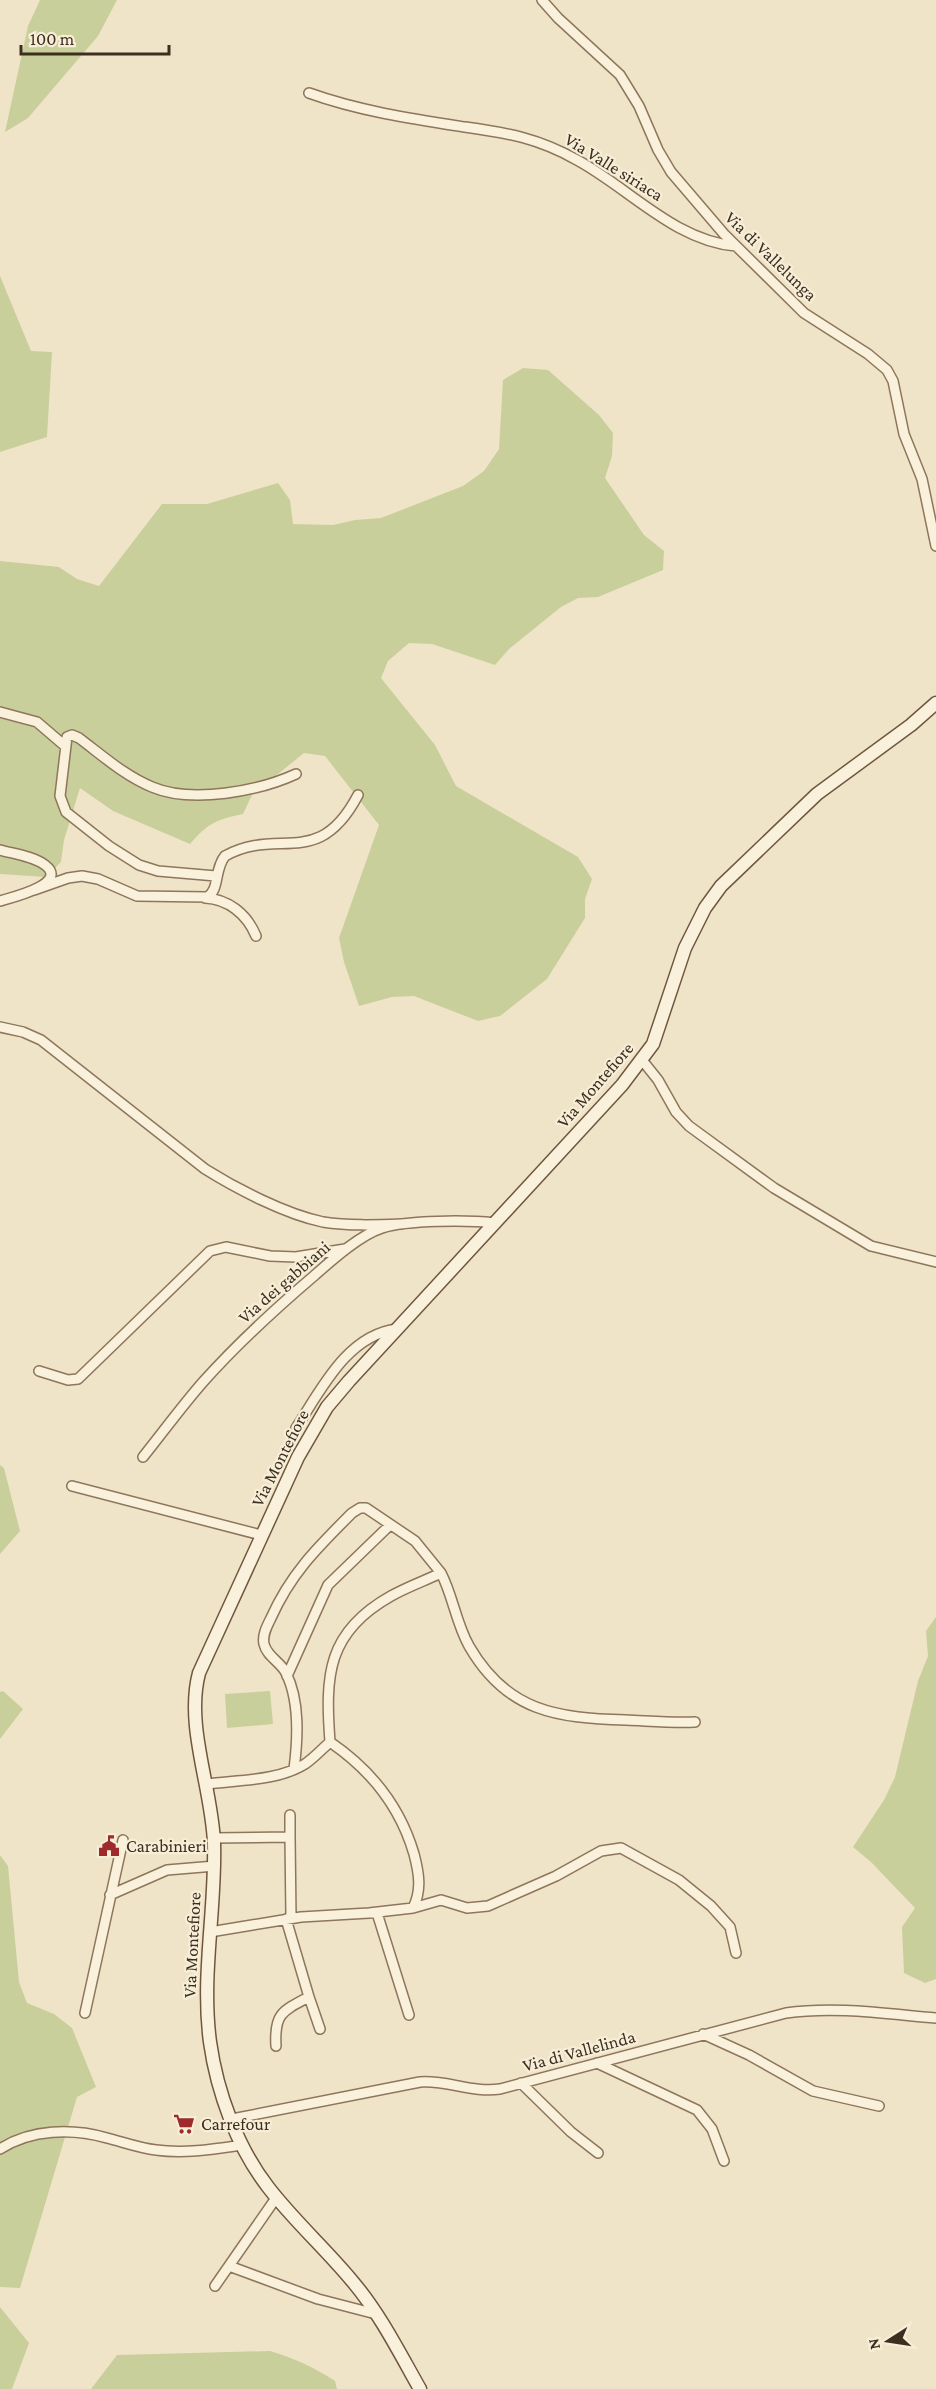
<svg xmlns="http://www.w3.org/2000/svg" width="936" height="2389" font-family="'Crimson Pro',serif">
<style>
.green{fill:#c9cf9b}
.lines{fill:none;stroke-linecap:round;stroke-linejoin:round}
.minor-casing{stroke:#8d765c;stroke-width:12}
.secondary-casing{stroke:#6f573f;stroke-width:15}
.minor{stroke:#faf1dc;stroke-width:9}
.secondary{stroke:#faf1dc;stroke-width:12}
.labels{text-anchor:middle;stroke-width:4.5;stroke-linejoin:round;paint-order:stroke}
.street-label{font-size:18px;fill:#3d2e20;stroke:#f7eed8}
.poi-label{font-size:18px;fill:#3d2e20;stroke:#f7eed8;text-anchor:start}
</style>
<rect width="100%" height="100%" fill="#f0e4c8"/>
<path class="green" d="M40 0H117L98 36 28 118 5 132 28 26Z
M0 276 31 351 52 352 47 437 0 452Z
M523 368 548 370 599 415 613 433 612 456 605 478 644 535 664 551 663 570 598 597 578 598 561 607 509 649 495 665 432 644 409 643 388 661 381 678 435 745 456 786 578 857 592 879 585 899V918L547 979 500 1016 478 1021 414 996 392 997 359 1006 344 962 339 938 379 825 325 756 304 753 252 795 243 814C217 819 207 824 190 844L113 811 80 788 64 840 61 862 46 877 0 874V561L59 567 77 579 99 586 162 504H207L278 483 290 500 293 524 333 525 355 520 381 518 463 486 484 471 499 449 503 380Z
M0 1465 4 1468 20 1531 0 1554Z
M936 1617V1979L925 1983 904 1973 902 1927 915 1908 871 1862 853 1847 884 1800 895 1777 918 1681 928 1656 926 1631Z
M3 1691 23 1709 0 1739V1692Z
M270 1691 273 1724 227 1728 225 1694Z
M0 1855 8 1866 19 1982 27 2003 54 2014 72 2028 96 2087 77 2097 20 2288 0 2287Z
M0 2307 29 2343 12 2389H0Z
M270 2351C294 2358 314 2367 335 2381L337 2389H91L117 2355Z"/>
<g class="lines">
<defs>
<path id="minor" d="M542 0 558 18 620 75 639 106 658 150 671 172 724 234 804 313 868 354 887 370 893 381 904 434 922 479 936 546
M309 93C359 111 413 119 465 127 508 133 538 138 577 160 629 188 675 241 736 246
M0 712 37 722 65 746
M0 850C14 854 33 856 45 865 70 884 10 898 0 901
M216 876 158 871 139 865 109 846 66 812 60 796 67 737 72 735 79 738C103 756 125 776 152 787 192 804 259 791 296 774
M34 890 68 878 82 876 98 879 137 896 207 897C220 890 214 869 225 856 279 826 318 871 358 795
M205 898C228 899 247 914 256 936
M0 1027 23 1032 41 1040 205 1169C237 1189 285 1214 323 1222 349 1226 375 1225 402 1224
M642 1060 658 1080 676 1112 689 1126 774 1188 871 1246 936 1262
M39 1371 68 1380 78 1379 210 1251 226 1247 270 1256 296 1257 345 1249
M296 1428C321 1390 347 1335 397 1329
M143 1457C163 1432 182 1406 203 1382 238 1343 275 1309 315 1275 332 1260 360 1235 382 1228 408 1220 467 1220 495 1223
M72 1486 261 1535
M441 1573C453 1596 456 1623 469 1646 507 1712 557 1718 626 1720 650 1721 672 1723 695 1722
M287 1676 328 1585 390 1525
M207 1784C238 1780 278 1781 305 1764 314 1758 322 1749 330 1742 325 1675 327 1632 391 1596 407 1587 424 1581 441 1573L415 1541 366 1508H360L352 1513C318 1547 291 1573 271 1618 267 1626 262 1635 264 1644 267 1657 281 1662 286 1673 300 1701 298 1738 294 1769
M290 1815V1837
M214 1838 290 1837 291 1918
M110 1895 167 1870 215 1866
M413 1908 441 1900 467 1908 488 1906 556 1876 601 1851 621 1848 679 1880 711 1906 730 1927 736 1953
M377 1913 409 2015
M210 1932 301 1917 369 1913 413 1908C422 1890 419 1873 414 1854 400 1806 371 1770 330 1742
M309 1997 320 2029
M85 2013 123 1840
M703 2034 749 2055 813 2091 879 2106
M276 2046C274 2014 282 2011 309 1997L286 1919
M597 2063 697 2110 712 2129 724 2161
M521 2083 571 2132 598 2153
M232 2119 420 2082C448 2080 472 2093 500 2089L786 2013C836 2006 887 2014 936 2018
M0 2149C31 2129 72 2128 107 2138 123 2142 139 2148 156 2150 185 2154 215 2149 243 2145
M229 2266 318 2299 376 2314
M215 2286 276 2198"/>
<path id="secondary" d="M420 2389C399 2352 380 2314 353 2282 326 2249 294 2221 268 2187 237 2147 217 2092 210 2042 201 1975 216 1909 214 1843 212 1788 185 1726 199 1673L298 1457 327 1407 349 1381 622 1085 653 1044 685 948 705 908 721 886 817 794 911 725 936 703"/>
</defs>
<use href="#minor" class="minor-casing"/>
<use href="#secondary" class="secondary-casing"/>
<use href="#minor" class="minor"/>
<use href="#secondary" class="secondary"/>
</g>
<defs>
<symbol id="civic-bare" viewBox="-9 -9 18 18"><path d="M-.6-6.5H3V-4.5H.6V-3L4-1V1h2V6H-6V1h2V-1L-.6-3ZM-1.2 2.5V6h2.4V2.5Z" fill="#9e2a2b" stroke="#f7eed8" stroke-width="2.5" paint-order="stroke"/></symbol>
<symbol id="supermarket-bare" viewBox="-9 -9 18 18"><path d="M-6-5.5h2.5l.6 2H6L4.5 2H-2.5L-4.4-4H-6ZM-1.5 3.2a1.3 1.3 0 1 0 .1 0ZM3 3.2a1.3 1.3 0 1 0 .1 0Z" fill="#9e2a2b" stroke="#f7eed8" stroke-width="2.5" paint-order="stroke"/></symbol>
</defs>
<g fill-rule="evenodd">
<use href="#civic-bare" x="94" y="1831" width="30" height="30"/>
<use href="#supermarket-bare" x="169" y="2109" width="30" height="30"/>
</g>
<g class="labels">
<g class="street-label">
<text transform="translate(614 167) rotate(32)" y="6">Via Valle siriaca</text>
<text transform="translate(771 256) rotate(44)" y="6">Via di Vallelunga</text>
<text transform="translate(595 1085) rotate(-49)" y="6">Via Montefiore</text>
<text transform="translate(284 1282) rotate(-41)" y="6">Via dei gabbiani</text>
<text transform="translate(280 1458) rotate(-63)" y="6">Via Montefiore</text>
<text transform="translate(192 1945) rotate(-87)" y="6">Via Montefiore</text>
<text transform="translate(579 2051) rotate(-15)" y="6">Via di Vallelinda</text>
</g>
<g class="poi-label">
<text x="126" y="1852">Carabinieri</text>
<text x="201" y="2130">Carrefour</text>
</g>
</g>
<g transform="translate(888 2341) rotate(258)" stroke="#f7eed8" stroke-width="4.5" paint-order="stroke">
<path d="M0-4.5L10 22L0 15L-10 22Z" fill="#3d2e20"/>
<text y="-9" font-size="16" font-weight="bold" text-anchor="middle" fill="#3d2e20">N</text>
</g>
<path d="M21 45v9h148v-9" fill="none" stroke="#3d2e20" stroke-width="3"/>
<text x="30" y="45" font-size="18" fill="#3d2e20" stroke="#f7eed8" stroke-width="4.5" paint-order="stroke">100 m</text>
</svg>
